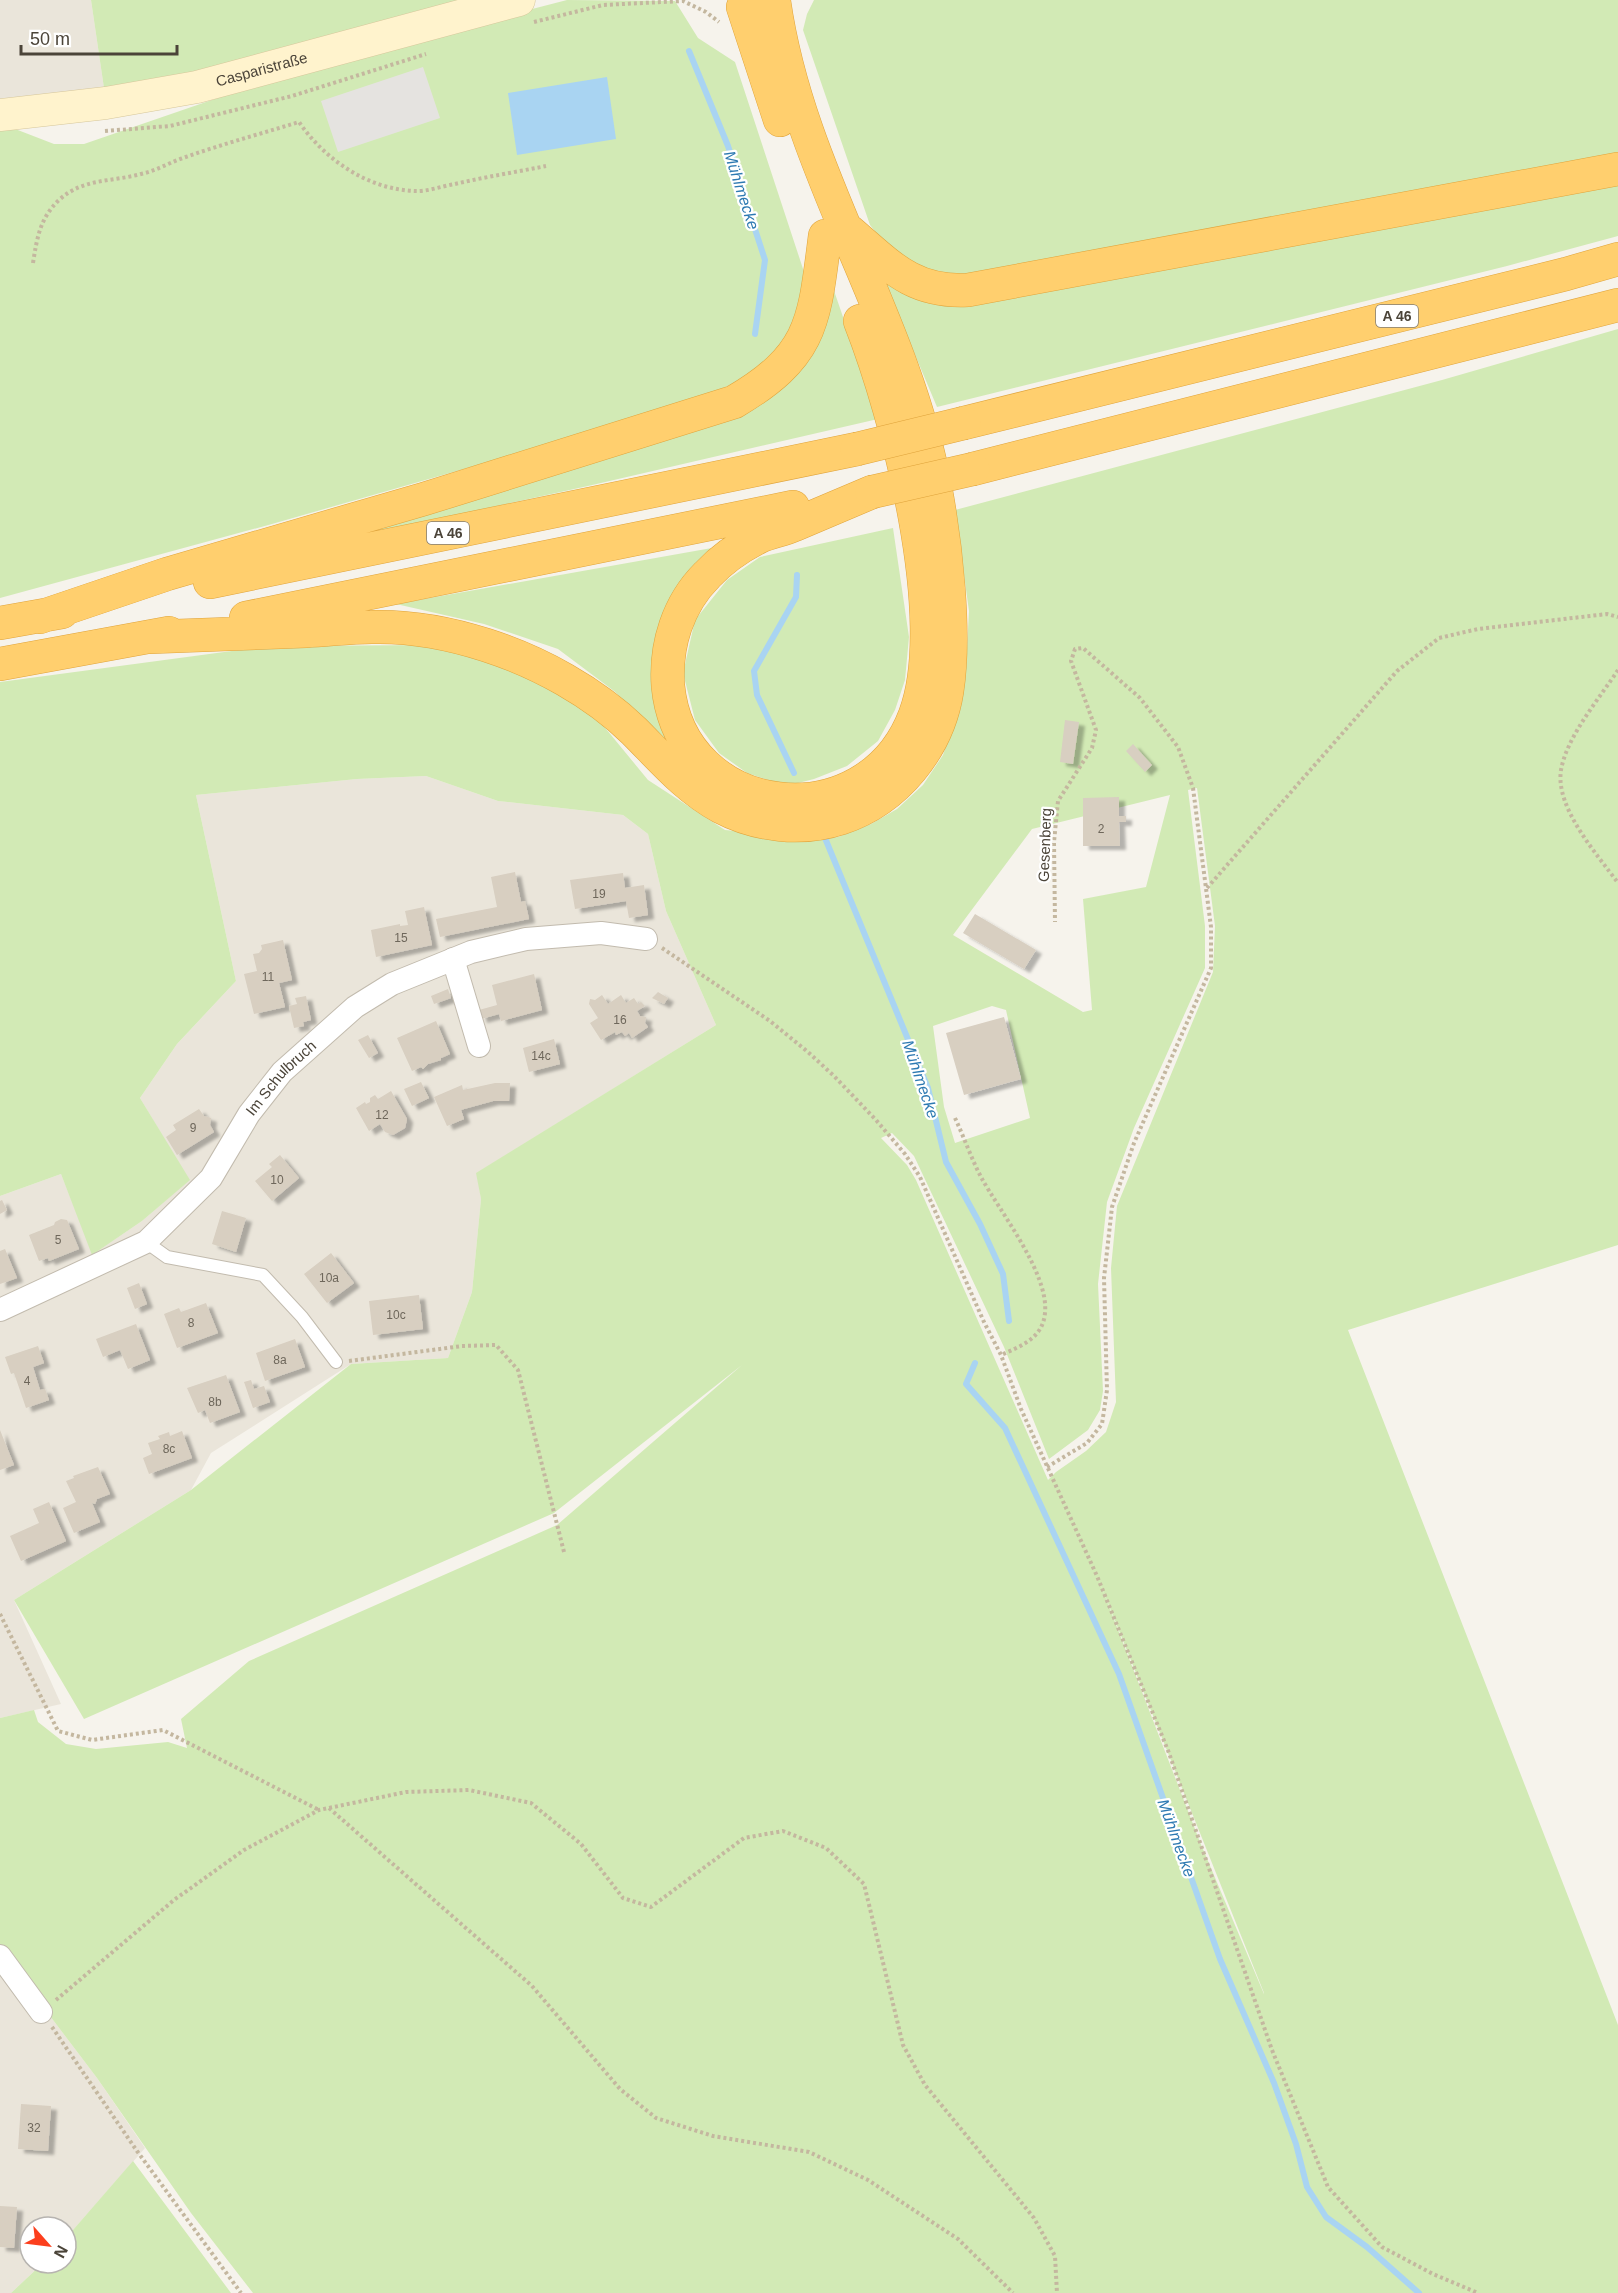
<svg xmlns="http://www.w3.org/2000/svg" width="1618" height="2293" font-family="Helvetica,sans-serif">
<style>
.residential{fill:#eae5da}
.green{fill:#d2eab5;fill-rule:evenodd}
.parking{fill:#e5e3e0}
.water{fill:#a9d4f2}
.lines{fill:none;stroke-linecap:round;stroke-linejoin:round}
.stream{stroke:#a9d4f2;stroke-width:6}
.building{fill:#d8cfc1;filter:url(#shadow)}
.lane-casing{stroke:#c2bbae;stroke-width:14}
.street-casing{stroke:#c2bbae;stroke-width:24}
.secondary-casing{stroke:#d6c79b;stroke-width:33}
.highway-casing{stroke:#e0a43c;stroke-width:34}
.path{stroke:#c4b79f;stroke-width:4;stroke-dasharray:3 3;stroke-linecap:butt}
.lane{stroke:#fff;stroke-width:12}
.street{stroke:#fff;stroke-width:22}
.secondary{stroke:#fff3cd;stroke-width:32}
.highway{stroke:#ffcf6e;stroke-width:33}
.highway-bridge-casing{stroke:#e0a43c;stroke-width:34;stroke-linecap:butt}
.highway-bridge{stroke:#ffcf6e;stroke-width:33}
.labels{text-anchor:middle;stroke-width:4.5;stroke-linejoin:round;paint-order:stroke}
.number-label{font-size:12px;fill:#6e675b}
.shield{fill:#fff;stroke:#817c74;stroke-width:1.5}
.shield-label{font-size:14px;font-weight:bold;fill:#4b4439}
.street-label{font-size:15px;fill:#4b4439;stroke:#fff}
.water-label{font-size:16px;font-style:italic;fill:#2e7ab2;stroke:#fff}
</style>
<defs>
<filter id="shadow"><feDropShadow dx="6" dy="4" stdDeviation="1.5" flood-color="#0004"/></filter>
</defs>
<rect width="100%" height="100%" fill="#f6f3ec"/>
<path class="residential" d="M0 0H91L105 95 100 120 0 128Z
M426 776 498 801 623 815 648 834 666 911 716 1025 477 1173 481 1199 472 1292 448 1358 351 1364 211 1453 191 1490 14 1600 61 1704 0 1718V1196L61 1174 93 1254 142 1221 189 1180 140 1098 177 1044 236 981 196 795 357 779Z
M0 1950 97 2078 145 2148 66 2238V2227H30V2263H43L11 2293H0Z"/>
<path class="green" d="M91 0H463L335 39 105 95Z
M567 0 675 1 698 38 735 62 807 281 787 339 751 376 677 408 272 524 0 598V128L10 127 54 144H84L302 69Z
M814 0H1618V156L968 279 899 262 870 225 803 30 807 14Z
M1618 180V236L1507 266 937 407 881 274 914 295Z
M830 279 878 419 588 486 283 553 772 388Z
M1618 329V1245L1348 1330 1618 2025V2293H253L191 2213 97 2078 0 1950V1718L34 1710 38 1722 66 1744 96 1749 168 1742 187 1748 181 1719 249 1661 557 1525 742 1365 554 1513 84 1719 14 1600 191 1490 351 1364 448 1358 472 1292 481 1199 476 1173 716 1025 666 911 648 834 623 815 498 801 426 776 357 779 196 795 236 981 177 1044 140 1098 190 1180 142 1221 92 1255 61 1174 0 1196V682L270 646 434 645 532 673 602 724 648 780 725 830 811 839 838 837 871 824 897 809 923 785 943 755 956 716 966 667 969 611 955 510 1442 380ZM1197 788 1215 926 1213 972 1117 1206 1111 1268 1116 1402 1106 1432 1086 1451 1056 1472 1048 1480 916 1180 907 1165 881 1138 892 1133 914 1156 1004 1347 1049 1459 1088 1430 1100 1410 1103 1391 1098 1284 1107 1202 1134 1128 1205 968V926L1188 790ZM1170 795 1146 887 1083 899 1092 1010 1083 1012 953 935 1032 829ZM992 1006 1006 1010 1030 1118 955 1143 944 1107 933 1026ZM1098 1578 1264 1993V1994L1200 1842Z
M893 528 909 637 905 680 895 710 878 741 847 766 814 779 786 786 747 773 719 753 695 720 683 673 695 620 727 580 760 557Z
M723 546 662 619 651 687 674 750 614 691 558 649 484 624 396 604Z
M133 2161 231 2293H11L43 2263H66V2238Z"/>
<path class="parking" d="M423 67 440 118 338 152 321 101Z"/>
<path class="water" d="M607 77 616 139 517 155 508 93Z"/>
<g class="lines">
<path class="stream" d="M689 51 728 146 765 260 755 334
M794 773 757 695 754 671 796 597 797 575
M825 838 928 1088 946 1162 980 1224 1003 1274 1009 1321
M975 1363 966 1384 1005 1428 1119 1674 1220 1959 1274 2083 1296 2144 1307 2187 1326 2217 1367 2247 1419 2293"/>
</g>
<path class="building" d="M1065 720 1079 722 1073 764 1060 762Z
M1133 744 1152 765 1145 772 1126 751Z
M1119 797V816H1126V822H1119L1120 846H1083V798Z
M515 872 521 902 525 901 529 919 440 937 436 919 497 907 491 877Z
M623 873 625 888 644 885 648 915 629 918 626 901 575 909 570 880Z
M424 907 432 945 376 957 371 930 400 924V926L408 925 405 911Z
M975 914 1036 950 1024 969 963 933Z
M283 940 292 980 279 983 285 1007 254 1014 244 974 257 971 253 954 259 953 262 949 261 945Z
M534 974 542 1010 501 1021 499 1014 481 1019 479 1010 497 1005 492 985Z
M448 989 451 998 434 1004 431 996Z
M658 992 668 998 664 1004 652 998Z
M602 995 608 1004 621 995 626 1003 634 998 638 1004 641 1002 645 1006 637 1011 640 1016 646 1017 645 1023 648 1027 632 1038 629 1033 625 1036 622 1032 616 1035 615 1032 601 1040 590 1023 598 1018 589 1004 590 999 595 1000Z
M306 996 311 1020 303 1022 304 1026 294 1028 289 1006 297 1004 295 998Z
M1004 1017 1021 1079 964 1095 946 1033Z
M436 1021 450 1054 441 1058V1060L428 1064 423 1069 421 1067 412 1071 397 1038Z
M368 1035 378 1053 369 1058 358 1040Z
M554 1039 560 1064 529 1072 523 1048Z
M421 1082 429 1098 412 1106 404 1089Z
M495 1083H510L509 1101H493L464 1109 461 1110 464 1119 447 1126 434 1097 462 1085 463 1090Z
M391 1091 407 1119 405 1128 393 1135 385 1132 380 1124 369 1131 356 1108 365 1102 366 1104 370 1102V1098L375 1095 378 1099Z
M199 1109 204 1116 211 1118 210 1125 214 1132 177 1155 166 1137 176 1130 173 1125Z
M280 1155 299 1178 272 1201 255 1181 272 1167 269 1164Z
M2 1200 7 1210 0 1214V1201Z
M222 1211 246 1218 236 1252 212 1244Z
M61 1219 67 1220 79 1249 49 1261 48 1258 39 1261 29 1235 54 1225 55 1222Z
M5 1249 17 1278 0 1284V1251Z
M331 1253 354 1283 327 1303 304 1274Z
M139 1283 147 1304 135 1309 127 1288Z
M419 1295 423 1329 373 1335 369 1301Z
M206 1303 218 1333 177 1348 164 1314 179 1308 181 1312Z
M136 1324 150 1360 128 1369 120 1350 103 1357 96 1339Z
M295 1339 305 1367 265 1381 256 1353Z
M38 1346 44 1363 33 1367 40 1390 45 1389 49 1400 26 1408 14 1373 11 1374 5 1357Z
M226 1375 240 1412 210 1423 205 1410 198 1413 187 1388Z
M251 1380 254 1389 264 1386 270 1402 253 1408 244 1382Z
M0 1430 14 1465 0 1470Z
M182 1431 192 1458 149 1474 143 1458 152 1454 148 1443 160 1439 158 1436 169 1432 170 1436Z
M98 1467 110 1494 97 1499 95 1504 92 1503 100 1522 74 1533 63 1508 76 1502 66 1481 74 1478 73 1476Z
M49 1502 66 1541 21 1561 10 1536 39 1523 33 1509Z
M21 2104 51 2106 48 2151 18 2149Z
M0 2206 17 2207 14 2248 0 2247Z"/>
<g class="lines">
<defs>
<path id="lane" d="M146 1242 167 1257 263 1275 302 1317 336 1362"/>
<g id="street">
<path d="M453 959 479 1046"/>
<path id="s1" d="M0 1310 146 1242 211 1178 249 1114 282 1072 355 1007 392 984 471 952 526 939 601 933 646 939"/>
<path d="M0 1956 41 2012"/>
</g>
<g id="secondary">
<path id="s2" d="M0 115 106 103 197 87 519 0"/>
</g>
<path id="highway" d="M743 7 780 120
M849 231C889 265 912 293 968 290L1618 169
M860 321C897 415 951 619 915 715 867 843 681 820 668 686 665 645 678 604 707 575 721 560 741 546 759 537 770 532 783 530 794 525 820 514 846 503 872 492
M964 423 1566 274 1618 259
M973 469 1618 305
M210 582 857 449
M40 617 167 574 424 499 734 402C814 355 814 321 825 236
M246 618 793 507
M0 623 62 612
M149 637C201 635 253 633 306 631 328 630 350 627 372 627 410 626 449 633 486 645 539 662 594 692 634 731 662 759 686 788 721 807 757 826 802 831 841 818 896 800 938 748 947 691 956 633 946 544 935 486 904 317 798 172 774 1
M0 664 169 633"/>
</defs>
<use href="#lane" class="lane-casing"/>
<use href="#street" class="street-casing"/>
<use href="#secondary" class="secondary-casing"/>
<use href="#highway" class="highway-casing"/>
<path class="path" d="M534 22 603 5 683 1 706 12 719 22
M105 131 170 126 292 96 426 54
M33 263C37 238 40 218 59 200 83 178 112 182 141 174 155 171 167 164 180 159 219 145 260 134 299 122 325 160 368 189 414 191 427 192 442 186 455 184 485 177 516 172 546 166
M1618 670C1599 699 1567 736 1561 770 1555 808 1597 854 1618 883
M1207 888 1397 671 1439 638 1478 629 1607 614 1618 617
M662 948 770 1021 808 1052 834 1076 876 1120 905 1154 920 1177 984 1322 1001 1355 1021 1409 1097 1576 1169 1753 1272 2050 1328 2187 1382 2247 1433 2274 1478 2293
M955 1118C964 1137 971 1158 981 1177 1000 1212 1049 1273 1045 1313 1043 1338 1021 1346 1001 1355
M349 1361 462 1346 496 1345 518 1370 564 1552
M1047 1467 1087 1443 1102 1424 1107 1390 1104 1278 1112 1207 1134 1143 1211 968V927L1193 788 1178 747 1140 698 1083 648 1075 649 1071 661 1096 730 1092 748 1058 801 1054 842 1055 922
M0 1614 58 1731 92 1740 163 1730 319 1810
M329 1808 532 1986 620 2089 656 2118 713 2136 809 2152 868 2180 958 2239 1013 2293
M56 2000 174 1900 244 1850 319 1810 406 1792 469 1790 531 1803 581 1844 623 1898 651 1907 744 1838 783 1831 826 1848 864 1884 903 2045 925 2085 1034 2218 1055 2256 1057 2293
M52 2027 137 2151 241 2293"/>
<use href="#lane" class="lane"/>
<use href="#street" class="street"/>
<use href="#secondary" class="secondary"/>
<use href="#highway" class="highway"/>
<defs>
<path id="highway-bridge" d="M857 449 964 423
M872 492 973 469"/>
</defs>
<use href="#highway-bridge" class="highway-bridge-casing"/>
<use href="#highway-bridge" class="highway-bridge"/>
</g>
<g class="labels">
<g class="number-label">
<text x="1101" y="833">2</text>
<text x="599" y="898">19</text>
<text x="401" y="942">15</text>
<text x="268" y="981">11</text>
<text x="620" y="1024">16</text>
<text x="541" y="1060">14c</text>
<text x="382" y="1119">12</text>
<text x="193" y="1132">9</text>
<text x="277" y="1184">10</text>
<text x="58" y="1244">5</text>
<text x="329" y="1282">10a</text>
<text x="396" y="1319">10c</text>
<text x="191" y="1327">8</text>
<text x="280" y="1364">8a</text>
<text x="27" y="1385">4</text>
<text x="215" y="1406">8b</text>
<text x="169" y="1453">8c</text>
<text x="34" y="2132">32</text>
</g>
<g class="shield">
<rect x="1376" y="305" width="42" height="22" rx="4.5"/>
<rect x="427" y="522" width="42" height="22" rx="4.5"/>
</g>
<g class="shield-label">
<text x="1397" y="321">A 46</text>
<text x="448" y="538">A 46</text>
</g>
<g class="street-label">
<text dy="5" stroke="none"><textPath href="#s2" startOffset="266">Casparistraße</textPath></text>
<text transform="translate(1045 845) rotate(-88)" y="5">Gesenberg</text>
<text dy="5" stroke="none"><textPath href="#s1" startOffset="375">Im Schulbruch</textPath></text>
</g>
<g class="water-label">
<text transform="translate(742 190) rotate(72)" y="6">Mühlmecke</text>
<text transform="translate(921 1079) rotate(71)" y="6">Mühlmecke</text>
<text transform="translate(1177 1838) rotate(70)" y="6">Mühlmecke</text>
</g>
</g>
<g transform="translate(48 2245) rotate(118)"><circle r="28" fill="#ffffff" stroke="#b7b4b0" stroke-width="1.5"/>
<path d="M0-4.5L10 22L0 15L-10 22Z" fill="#fc3f1d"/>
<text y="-9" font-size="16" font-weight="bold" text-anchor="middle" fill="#4b4439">N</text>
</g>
<path d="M21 45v9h156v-9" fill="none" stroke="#4b4439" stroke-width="3"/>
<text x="30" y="45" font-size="18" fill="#4b4439" stroke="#ffffff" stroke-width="4.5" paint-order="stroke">50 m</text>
</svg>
